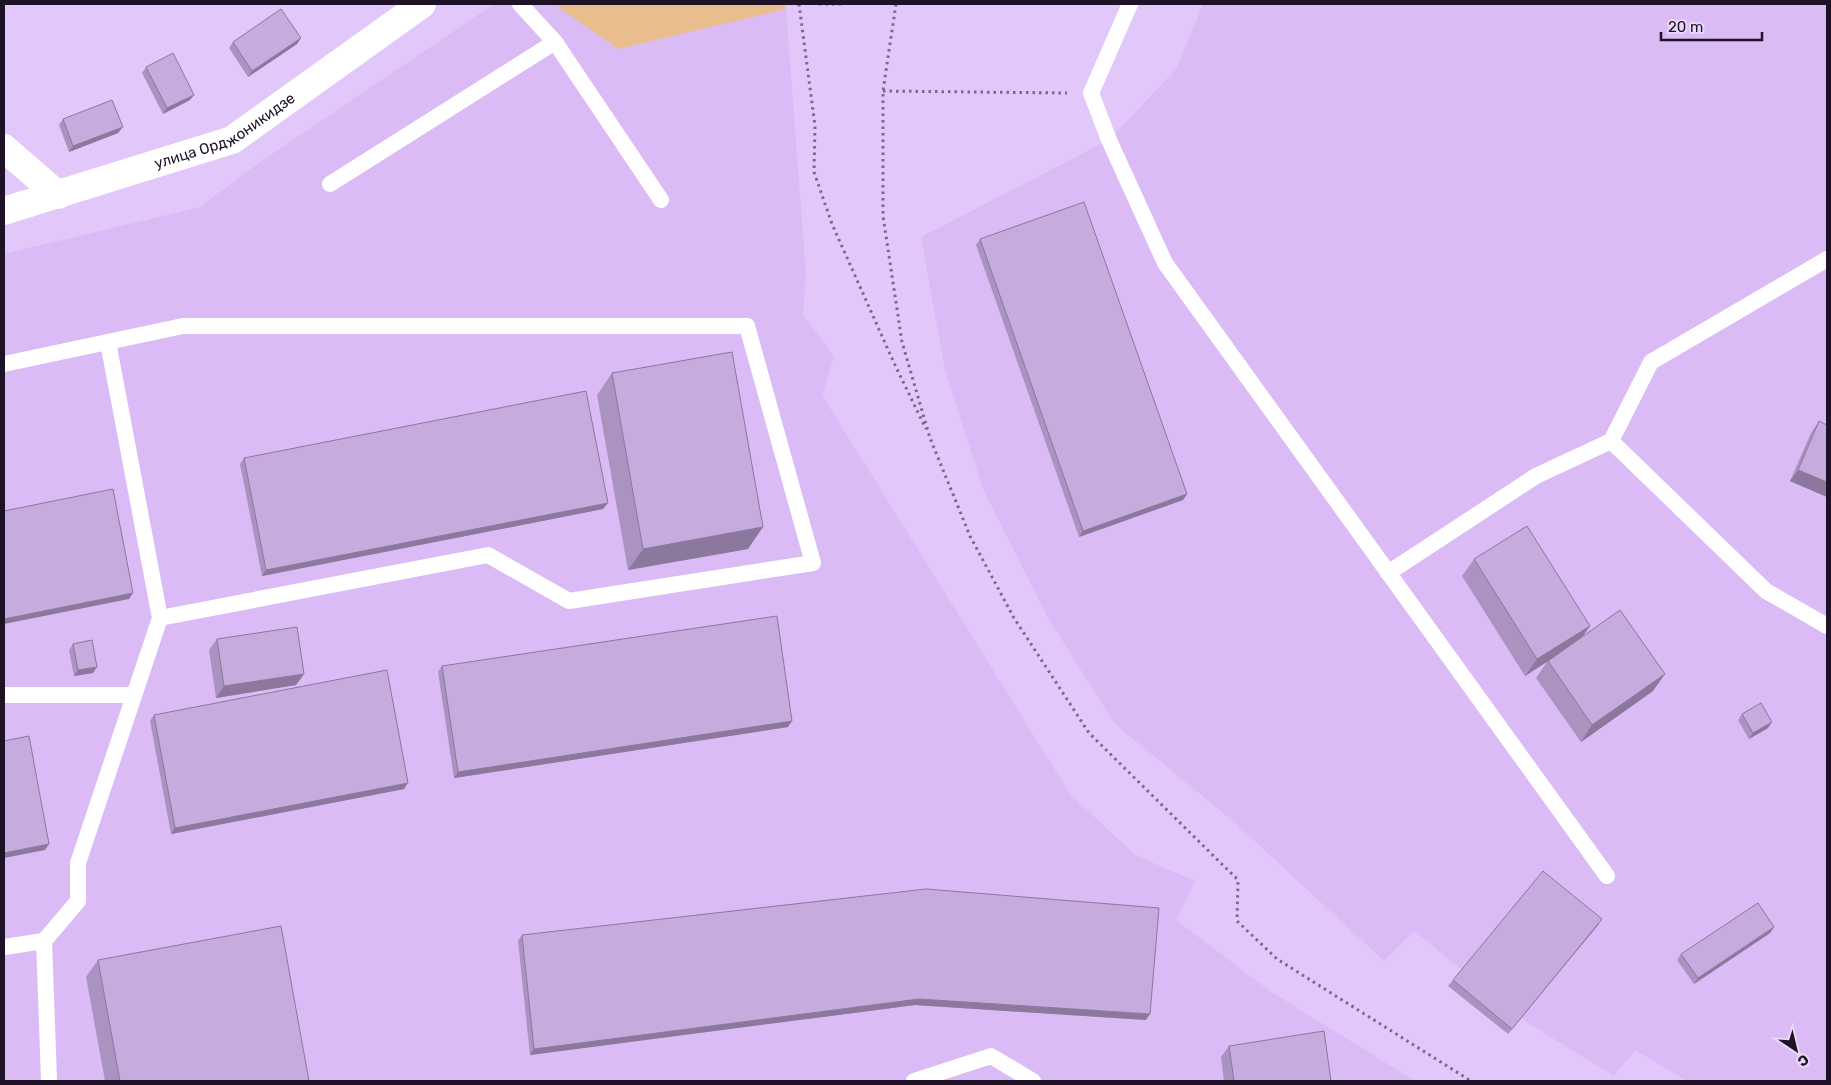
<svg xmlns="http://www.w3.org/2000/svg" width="1831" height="1085" font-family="Rubik,sans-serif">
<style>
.built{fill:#dabbf6}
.green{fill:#e9bd8e}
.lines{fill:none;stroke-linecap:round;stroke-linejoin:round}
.path{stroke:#7a688a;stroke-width:3;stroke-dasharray:2.5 4;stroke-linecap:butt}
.service{stroke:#fff;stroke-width:16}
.minor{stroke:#fff;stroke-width:28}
.wall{fill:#aa93c0}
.shaded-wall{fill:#8b789c}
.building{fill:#c6abdf;stroke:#8b789c}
.labels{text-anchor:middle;stroke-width:4;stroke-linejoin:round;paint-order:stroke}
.street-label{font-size:15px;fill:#1e1326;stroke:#e9d9f9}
</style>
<rect width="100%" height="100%" fill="#e2c7fb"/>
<path class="built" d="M494 4H554L618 49 786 9 806 275 803 315 834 357 822 395 1070 794 1135 855 1195 881 1176 920 1270 991 1415 1081H4V254L200 207 259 163Z
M1203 4H1827V1081H1687L1635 1050 1614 1076 1528 1023 1414 931 1384 961 1234 822 1115 724 1048 618 983 489 945 370 921 237 1109 140 1177 68Z"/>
<path class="green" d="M554 4H786V9L618 49Z"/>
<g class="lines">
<path class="path" d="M799 4 815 126 814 172 832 224 894 363 926 429
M819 4H841
M896 4 883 91V216L902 342 930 438 970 536 1014 618 1089 733 1238 880 1237 921 1277 959 1471 1081
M883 91 1067 93"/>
<path class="service" d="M520 4 555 42 661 200
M1130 4 1091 93 1109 140 1165 263 1607 876
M330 184 555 42
M1827 259 1651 362 1611 441 1766 591 1827 626
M108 342 160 618
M4 364 183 326H747L813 563 569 601 488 555 160 618 78 863V901L44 941 49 1081
M1388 573 1536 476 1611 441
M4 695H134
M4 947 44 941
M914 1081 991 1056 1033 1081"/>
<g class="minor">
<path d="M4 148 58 195"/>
<path id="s1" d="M4 211 232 140 422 4"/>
</g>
</g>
<path class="wall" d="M301 38 297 44 248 77 229 48 233 42Z
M146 67 190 100 163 114 142 73Z
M63 119 118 133 69 152 59 125Z
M980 239 1187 494 1183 500 1079 537 976 245Z
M612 373 748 549 628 570 597 395Z
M1819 421 1827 497 1790 481 1811 433Z
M244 458 603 509 262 576 240 464Z
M1474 559 1590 626 1582 637 1653 691 1581 742 1536 678 1547 662 1525 676 1462 576Z
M217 639 304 674 296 685 216 698 209 650Z
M73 644 93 673 74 676 69 650Z
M442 666 788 727 454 778 438 672Z
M1742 714 1768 728 1749 739 1738 720Z
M154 715 404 789 171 834 150 721Z
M1598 925 1508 1034 1448 986 1453 980Z
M1774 927 1770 933 1694 984 1677 960 1681 954Z
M522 935 1146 1020 915 1005 530 1055 518 941Z
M98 960 309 1081H105L86 977Z
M1229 1046 1331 1081H1224L1221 1057Z"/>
<path class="shaded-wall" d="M301 38 297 44 248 77 252 71Z
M194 95 190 100 163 114 167 108Z
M123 127 118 133 69 152 73 146Z
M1798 470 1827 482V497L1790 481Z
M1187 494 1183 500 1079 537 1083 531Z
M608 503 603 509 262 576 266 570Z
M763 527 748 549 628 570 643 549Z
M133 593 129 599 4 624V619Z
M1590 626 1578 643 1548 661 1525 676 1537 659Z
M97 667 93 673 74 676 78 670Z
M304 674 296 685 216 698 224 686Z
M1665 674 1653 691 1581 742 1592 725Z
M792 721 788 727 454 778 458 772Z
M1772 722 1768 728 1749 739 1753 733Z
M408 783 404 789 171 834 175 828Z
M49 844 45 850 4 858V853Z
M1602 919 1598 925 1508 1034 1512 1029Z
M1774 927 1770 933 1694 984 1698 978Z
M919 999 1150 1014 1146 1020 915 1005 530 1055 534 1049Z"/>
<path class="building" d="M281 9 301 38 252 71 233 42Z
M173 53 194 95 167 108 146 67Z
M112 100 123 127 73 146 63 119Z
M1084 202 1187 494 1083 531 980 239Z
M732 352 763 527 643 549 612 373Z
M586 391 608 503 266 570 244 458Z
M1819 421 1827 425V482L1798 470Z
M113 489 133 593 4 619V511Z
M1527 526 1590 626 1537 659 1474 559Z
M1620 610 1665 674 1592 725 1548 661Z
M777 616 792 721 458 772 442 666Z
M297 627 304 674 224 686 217 639Z
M92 640 97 667 78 670 73 644Z
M387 670 408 783 175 828 154 715Z
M1761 703 1772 722 1753 733 1742 714Z
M29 736 49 844 4 853V741Z
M1543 871 1602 919 1512 1029 1453 980Z
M926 889 1159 908 1150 1014 919 999 534 1049 522 935Z
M1758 903 1774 927 1698 978 1681 954Z
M281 926 309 1081H120L98 960Z
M1324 1031 1331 1081H1234L1229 1046Z"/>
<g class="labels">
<g class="street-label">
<text dy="5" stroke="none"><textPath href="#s1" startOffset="236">улица Орджоникидзе</textPath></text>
</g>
</g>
<rect width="1831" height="1085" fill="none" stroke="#1e1326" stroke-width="10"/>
<g transform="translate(1796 1050) rotate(145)" stroke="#e9d9f9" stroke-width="4" paint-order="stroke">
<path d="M0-4L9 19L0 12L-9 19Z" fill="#1e1326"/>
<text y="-8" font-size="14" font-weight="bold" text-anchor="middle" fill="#1e1326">С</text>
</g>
<path d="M1661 32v8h101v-8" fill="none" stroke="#1e1326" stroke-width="2.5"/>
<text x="1668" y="32" font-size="15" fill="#1e1326" stroke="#e9d9f9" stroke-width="4" paint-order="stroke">20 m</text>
</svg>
